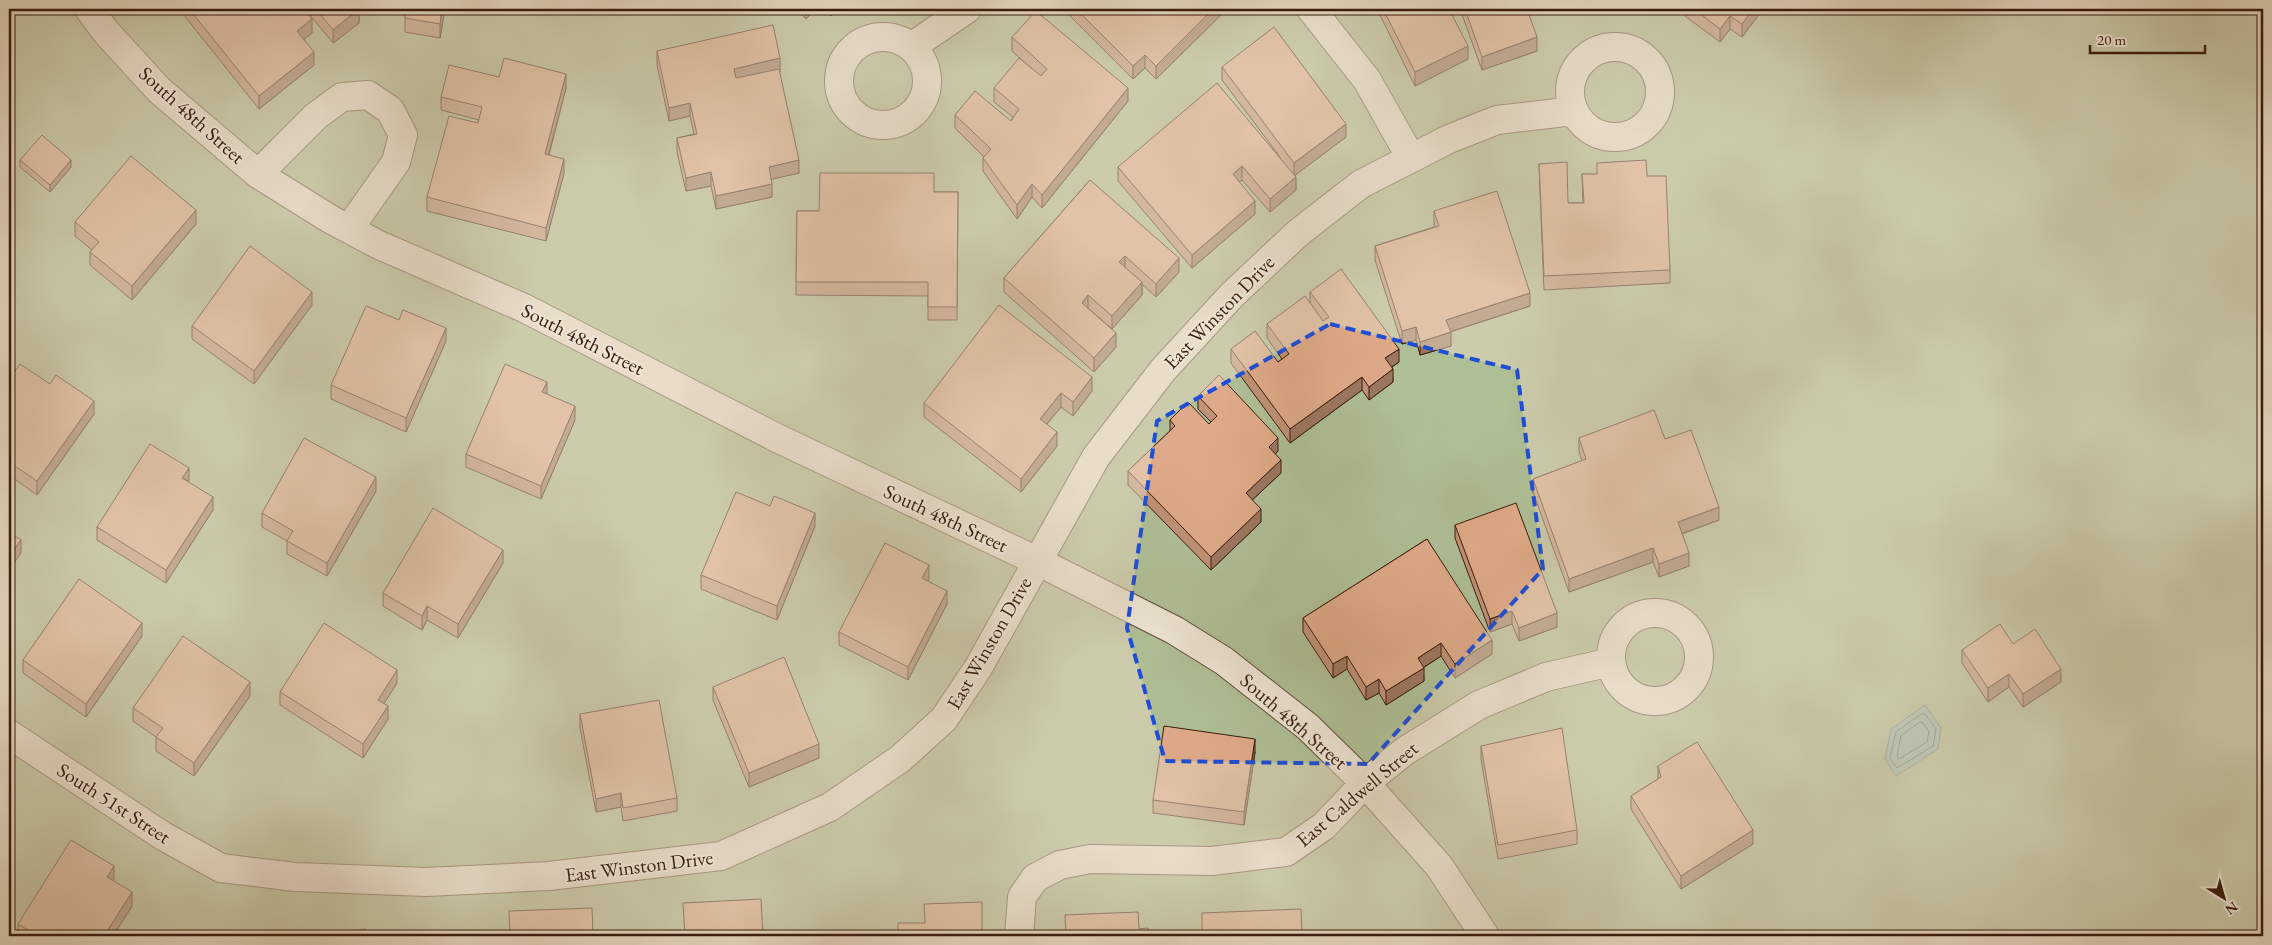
<svg xmlns="http://www.w3.org/2000/svg" width="2272" height="945" font-family="'EB Garamond',serif">
<style>
.green{fill:#afbf96;stroke:#746d52}
.water{fill:#95bab2;stroke:#717a71}
.lines{fill:none;stroke-linecap:round;stroke-linejoin:round}
.shore{stroke:#686a60;stroke-width:1}
.minor-casing{stroke:#644a3b;stroke-width:30}
.minor{stroke:#ede5d5;stroke-width:28}
.wall{fill:#c09276;stroke:#3a1b0f}
.shaded-wall{fill:#9c7760;stroke:#3a1b0f}
.building{fill:#dfaa89;stroke:#3a1b0f}
.marked{fill:none;stroke:#1d4ed8;stroke-width:4;stroke-dasharray:10 6;stroke-linejoin:round}
.labels{text-anchor:middle;stroke-width:4;stroke-linejoin:round;paint-order:stroke}
.street-label{font-size:20px;fill:#3a1b0f;stroke:#ede5d5}
</style>
<rect width="100%" height="100%" fill="#e4d7bf"/>
<filter id="stains"><feTurbulence type="fractalNoise" baseFrequency=".004" numOctaves="4"/><feColorMatrix values="0 0 0 0 .2 0 0 0 0 .09 0 0 0 0 .02 0 0 0 .5 -.17"/></filter>
<radialGradient id="worn" r=".72"><stop offset=".6" stop-color="#630" stop-opacity="0"/><stop offset="1" stop-color="#630" stop-opacity=".3"/></radialGradient>
<path class="green" d="M9 9H2263V936H9Z"/>
<path class="water" d="M1925 705 1941 728 1938 749 1896 776 1885 759 1891 729Z"/>
<g class="lines">
<path class="shore" d="M1922 714H1925L1936 729 1933 746 1897 768 1890 758 1896 732Z
M1920 722 1923 723 1929 731 1927 742 1899 759 1897 756 1901 736Z"/>
<defs>
<path id="minor" d="M89 9 106 32 159 90 258 174 330 219 379 245 524 308 779 439 1037 561 1174 630 1224 661 1308 727 1365 783 1439 866 1485 936
M1311 9 1367 80 1411 158
M839 81a44 44 0 1 1 88 0a44 44 0 1 1-88 0Z
M1570 92a45 45 0 1 1 90 0a45 45 0 1 1-90 0Z
M911 47 967 9
M258 174 316 116 342 97 368 95 390 110 403 135 396 162 349 229
M1611 657a44 44 0 1 1 88 0a44 44 0 1 1-88 0Z
M9 734 163 836 221 868 295 877 426 882 549 876 721 856 830 807 900 759 944 719 978 668 1096 457 1163 370 1232 295 1298 233 1361 184 1449 139 1497 120 1574 111
M1019 936 1022 897 1035 878 1060 865 1090 859 1212 861 1286 852 1324 826 1365 783 1405 751 1479 705 1546 677 1611 662"/>
</defs>
<use href="#minor" class="minor-casing"/>
<use href="#minor" class="minor"/>
</g>
<path class="wall" d="M179 9H303L312 33 304 39 314 65 259 109Z
M305 9H359V23L333 43Z
M379 9H445L440 38 405 32V13Z
M796 9H816L806 19Z
M823 9H838L831 16Z
M1069 9H1227L1156 79 1145 68 1133 79 1069 15Z
M1377 9H1449L1468 59 1415 86Z
M1460 9H1527L1537 51 1482 70Z
M1685 9H1763L1742 37 1730 29 1720 42 1685 16Z
M1012 37 1128 101 1042 208 1032 197 1017 219 983 171V158L984 157 955 128V115L1011 121 1013 117 994 102V88L1033 70 1012 51Z
M657 51 780 72H779L799 173 771 179 772 197 716 209 711 186 686 191 677 152V138L694 134 690 116 669 121 657 65Z
M1222 67 1346 137 1295 175 1296 190 1270 212 1242 180 1239 182 1255 214 1192 268 1118 181V167L1280 157 1222 80Z
M499 77 566 88 549 155 564 173 546 241 427 211V197L478 123 479 120 441 110V97Z
M20 160 71 167 50 192 20 167Z
M1539 164 1568 203H1583L1582 174 1647 176 1670 270V283L1544 290Z
M1090 180 1179 272 1156 297 1142 284V295L1112 329 1088 308 1116 347 1094 372 1004 292V278Z
M934 192H958L957 320H928V296L796 295 797 211H819Z
M1434 211 1530 306 1450 332 1451 346 1420 355 1416 340 1402 344 1375 260V246L1434 227Z
M75 222 196 224 132 300 90 265V252L92 250 75 236Z
M1310 292 1399 362 1392 367 1393 382 1369 400 1362 390 1290 443 1231 363V349L1278 362 1282 359 1267 338V324L1310 304Z
M312 305 254 384 192 339V326Z
M446 341 406 432 331 399V385Z
M9 380 50 384 94 414 37 495 9 475Z
M1092 391 1073 416 1061 407 1047 424 1057 446 1021 492 924 417V403Z
M547 394 575 420 541 499 466 467V454Z
M1198 396 1278 451 1275 454 1281 473 1252 500 1261 522 1211 570 1128 485V471L1170 431V420L1209 424 1211 422 1198 409Z
M1579 438 1665 439 1719 520 1682 534 1689 566 1659 577 1653 562 1569 592 1533 492V479L1582 461 1579 451Z
M376 491 327 576 287 554V541L262 527V513Z
M213 510 166 583 97 540V527Z
M1455 525 1557 627 1519 641 1512 624 1490 632 1455 538Z
M815 526 777 620 701 589V575Z
M1427 539 1492 654 1455 678 1441 656 1423 668 1424 681 1386 705 1379 693 1366 700 1347 669 1333 678 1303 632V618Z
M503 563 458 638 427 620 422 630 383 606V593Z
M929 579 927 581 947 604 908 680 839 645V632Z
M142 636 86 717 23 673V660Z
M2013 644 2061 682 2023 707 2009 687 1988 702 1962 663V650Z
M397 683 384 703 388 719 363 758 280 705V692Z
M713 687 819 758 749 787 713 700Z
M250 696 194 776 156 751V737L133 721V708Z
M580 714 677 798V811L623 821 621 807 596 812 580 728Z
M1481 746 1577 830V844L1498 859 1481 759Z
M1255 752 1244 825 1153 813V800Z
M1658 766 1753 844 1681 889 1631 809V796L1658 779Z
M114 880 113 881 132 906 113 936H18V924Z"/>
<path class="shaded-wall" d="M359 9V23L333 43V30Z
M442 9H445L440 38V24Z
M806 9H816L806 19Z
M831 9H838L831 16Z
M1213 9H1227L1156 79V66Z
M1753 9H1763L1742 37V24Z
M1730 16V29L1720 42V29Z
M312 19V33L297 45V31Z
M1537 37V51L1482 70V57Z
M1468 46V59L1415 86V72Z
M314 52V65L259 109V96Z
M1145 55V68L1133 79V66Z
M780 58V72L734 82V69Z
M566 74V88L545 168V154Z
M1128 88V101L1042 208V195Z
M690 103V116L669 121V108Z
M1346 124V137L1294 176V163Z
M564 159V173L546 241V228Z
M71 160V167L50 192V185Z
M799 160V173L769 180V167Z
M1242 166V180L1233 188V174Z
M711 172V186L686 191V178Z
M1296 177V190L1270 212V199Z
M772 184V197L716 209V196Z
M1032 184V197L1017 219V205Z
M1255 201V214L1192 268V255Z
M196 210V224L132 300V286Z
M1125 256V270L1119 262Z
M1179 258V272L1156 297V284Z
M1142 282V295L1112 329V316Z
M312 292V305L254 384V371Z
M1530 293V306L1446 333V320Z
M1088 295V308L1082 317V303Z
M1416 327V340L1402 344V331Z
M446 328V341L406 432V418Z
M1451 332V346L1420 355V342Z
M1116 333V347L1094 372V358Z
M1399 349V362L1385 372V358Z
M1393 369V382L1369 400V387Z
M1092 377V391L1073 416V402Z
M1362 377V390L1290 443V429Z
M547 382V395L542 392Z
M1061 393V407L1040 432V419Z
M94 401V414L37 495V481Z
M575 406V420L541 499V486Z
M1057 432V446L1021 492V479Z
M1278 438V451L1269 461V447Z
M1281 460V473L1246 506V493Z
M189 468V481L182 478Z
M376 477V491L327 576V563Z
M213 497V510L166 583V570Z
M1719 507V520L1678 535V522Z
M1261 509V522L1211 570V557Z
M815 513V526L777 620V606Z
M21 540V553L9 570V556Z
M1653 548V562L1569 592V579Z
M503 550V563L458 638V624Z
M1689 553V566L1659 577V564Z
M929 565V579L922 592V578Z
M947 591V604L908 680V667Z
M427 606V620L422 630V616Z
M1512 611V624L1490 632V619Z
M1557 613V627L1519 641V628Z
M142 623V636L86 717V704Z
M1492 640V654L1455 678V664Z
M1441 643V656L1418 671V658Z
M1347 656V669L1333 678V664Z
M1424 668V681L1386 705V691Z
M2061 669V682L2023 707V694Z
M397 670V683L378 713V700Z
M2009 674V687L1988 702V688Z
M1379 679V693L1366 700V687Z
M250 682V696L194 776V763Z
M388 706V719L363 758V744Z
M1255 739V752L1244 825V812Z
M819 744V758L749 787V773Z
M621 793V807L596 812V799Z
M1753 830V844L1681 889V876Z
M114 866V880L107 890V877Z
M132 892V906L113 936H104Z"/>
<path class="building" d="M189 9H303L312 19 297 31 314 52 259 96Z
M316 9H359L333 30Z
M406 9H442L440 24 405 18Z
M1076 9H1213L1156 66 1145 55 1133 66Z
M1383 9H1449L1468 46 1415 72Z
M1465 9H1527L1537 37 1482 57Z
M1694 9H1753L1742 24 1730 16 1720 29Z
M1036 11 1128 88 1042 195 1032 184 1017 205 983 158 991 149 955 115 975 91 1011 121 1019 109 994 88 1019 58 1041 76 1047 69 1012 37Z
M773 25 780 58 734 69 736 78 779 69 799 160 769 167 772 184 716 196 711 172 686 178 677 138 697 134 690 103 669 108 657 51Z
M1274 27 1346 124 1294 163 1222 67Z
M504 58 566 74 545 154 564 159 546 228 427 197 449 116 478 123 482 107 441 97 449 65 499 77Z
M1217 83 1296 177 1270 199 1242 166 1233 174 1255 201 1192 255 1118 167Z
M42 135 71 160 50 185 20 160Z
M131 156 196 210 132 286 90 252 99 242 75 222Z
M1646 160 1647 176H1666L1670 270 1544 276 1539 164 1567 162 1568 203H1584L1582 174H1597V163Z
M820 173H934V192H958L957 307H928V282H796L797 211H819Z
M1090 180 1179 258 1156 284 1125 256 1119 262 1142 282 1112 316 1088 295 1082 303 1116 333 1094 358 1004 278Z
M1497 191 1530 293 1446 320 1451 332 1420 342 1416 327 1402 331 1375 246 1439 226 1434 211Z
M250 246 312 292 254 371 192 326Z
M1341 269 1399 349 1385 358 1393 369 1369 387 1362 377 1290 429 1231 349 1255 331 1278 362 1289 354 1267 324 1305 296 1323 321 1329 317 1310 292Z
M999 305 1092 377 1073 402 1061 393 1040 419 1057 432 1021 479 924 403Z
M366 306 399 320 403 310 446 328 406 418 331 385Z
M20 364 50 384 56 375 94 401 37 481 9 462V380Z
M505 364 547 382 542 392 575 406 541 486 466 454Z
M1219 375 1278 438 1269 447 1281 460 1246 493 1261 509 1211 557 1128 471 1175 426 1170 420 1188 402 1209 424 1217 416 1198 396Z
M1654 410 1665 439 1691 430 1719 507 1678 522 1689 553 1659 564 1653 548 1569 579 1533 479 1586 459 1579 438Z
M304 438 376 477 327 563 287 541 293 531 262 513Z
M150 444 189 468 182 478 213 497 166 570 97 527Z
M736 492 770 506 774 496 815 513 777 606 701 575Z
M1516 503 1557 613 1519 628 1512 611 1490 619 1455 525Z
M433 508 503 550 458 624 427 606 422 616 383 593Z
M9 532 21 540 9 556Z
M1427 539 1492 640 1455 664 1441 643 1418 658 1424 668 1386 691 1379 679 1366 687 1347 656 1333 664 1303 618Z
M885 543 929 565 922 578 947 591 908 667 839 632Z
M79 579 142 623 86 704 23 660Z
M324 623 397 670 378 700 388 706 363 744 280 692Z
M2000 624 2013 644 2035 629 2061 669 2023 694 2009 674 1988 688 1962 650Z
M183 636 250 682 194 763 156 737 163 728 133 708Z
M784 657 819 744 749 773 713 687Z
M659 700 677 798 623 808 621 793 596 799 580 714Z
M1164 726 1255 739 1244 812 1153 800Z
M1562 728 1577 830 1498 845 1481 746Z
M1697 742 1753 830 1681 876 1631 796 1661 777 1658 766Z
M71 840 114 866 107 877 132 892 104 936H38L18 924Z
M761 899 763 936H685L683 903Z
M982 902V936H898V923H925L924 904Z
M592 908 593 936H510L509 911Z
M1301 909 1302 936H1202V913Z
M1138 912 1139 929 1148 928 1149 936H1066L1065 915Z
M366 929 367 936H318Z"/>
<path d="M0 0H2272V945H0ZM1330 324 1517 370 1543 569 1368 764 1165 761 1127 628 1157 421Z" fill="#e4d7bf" fill-opacity=".55" fill-rule="evenodd"/>
<path class="marked" d="M1330 324 1517 370 1543 569 1368 764 1165 761 1127 628 1157 421Z"/>
<g class="labels">
<g class="street-label">
<text transform="translate(192 115) rotate(42)" y="7">South 48th Street</text>
<text transform="translate(1219 312) rotate(-46)" y="7">East Winston Drive</text>
<text transform="translate(583 339) rotate(27)" y="7">South 48th Street</text>
<text transform="translate(946 518) rotate(25)" y="7">South 48th Street</text>
<text transform="translate(989 643) rotate(-60)" y="7">East Winston Drive</text>
<text transform="translate(1294 721) rotate(41)" y="7">South 48th Street</text>
<text transform="translate(1357 794) rotate(-40)" y="7">East Caldwell Street</text>
<text transform="translate(114 803) rotate(33)" y="7">South 51st Street</text>
<text transform="translate(639 866) rotate(-7)" y="7">East Winston Drive</text>
</g>
</g>
<rect width="2272" height="945" fill="none" stroke="#e4d7bf" stroke-width="30"/>
<rect x="10" y="10" width="2252" height="925" fill="none" stroke="#3a1b0f" stroke-width="2.5"/>
<rect x="15" y="15" width="2242" height="915" fill="none" stroke="#3a1b0f"/>
<g transform="translate(2224 898) rotate(143)" stroke="#ede5d5" stroke-width="4" paint-order="stroke">
<path d="M0-4L9 19L0 12L-9 19Z" fill="#3a1b0f"/>
<text y="-8" font-size="14" font-weight="bold" text-anchor="middle" fill="#3a1b0f">N</text>
</g>
<path d="M2090 45v8h115v-8" fill="none" stroke="#3a1b0f" stroke-width="2.5"/>
<text x="2097" y="45" font-size="15" fill="#3a1b0f" stroke="#ede5d5" stroke-width="4" paint-order="stroke">20 m</text>
<rect width="100%" height="100%" filter="url(#stains)"/>
<rect width="100%" height="100%" fill="url(#worn)"/>
</svg>
